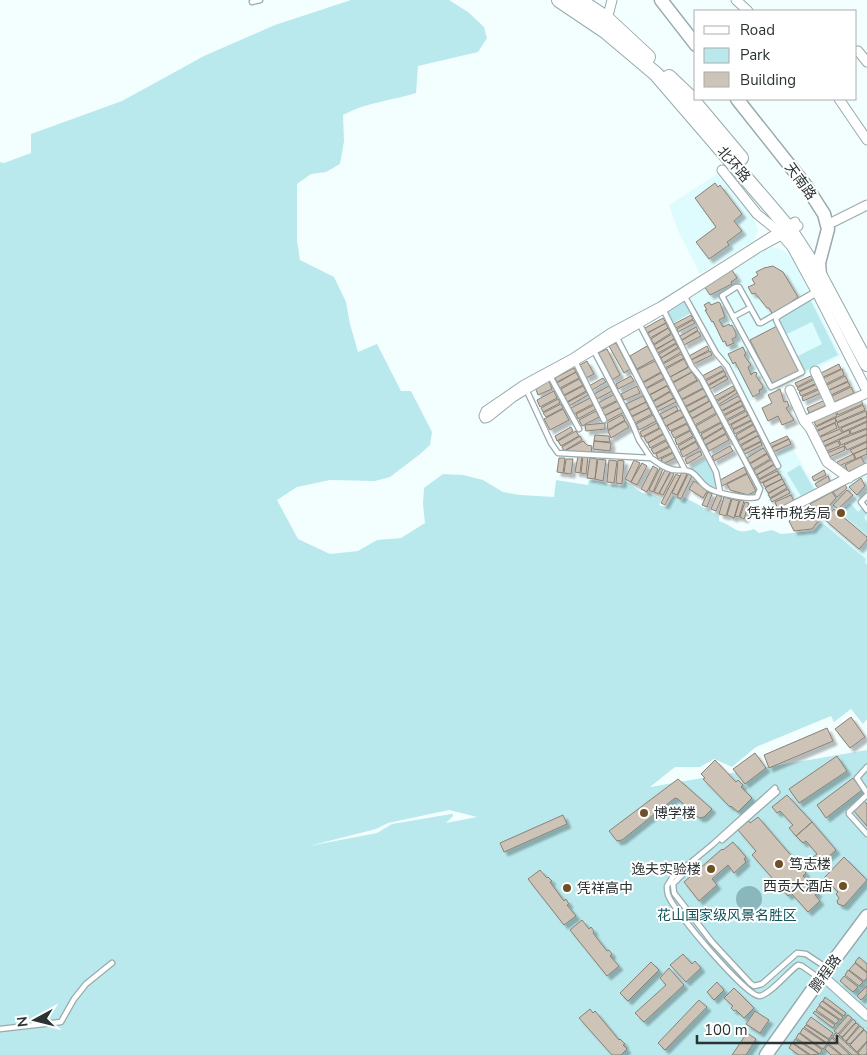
<svg xmlns="http://www.w3.org/2000/svg" width="867" height="1055" font-family="'Nunito Sans','Noto Sans SC',sans-serif">
<style>
.built{fill:#defbfe}
.green{fill:#bae9ed;fill-rule:evenodd}
.water{fill:#89b7bc}
.building{fill:#cdc3b7;stroke:#8a8176;filter:url(#shadow)}
.lines{fill:none;stroke-linecap:round;stroke-linejoin:round}
.service-casing{stroke:#98aaac;stroke-width:7}
.minor-casing{stroke:#98aaac;stroke-width:11}
.secondary-casing{stroke:#98aaac;stroke-width:15}
.primary-casing{stroke:#98aaac;stroke-width:16}
.service{stroke:#fff;stroke-width:4.5}
.minor{stroke:#fff;stroke-width:9}
.secondary{stroke:#fff;stroke-width:12}
.primary{stroke:#fff;stroke-width:14}
.poi-dot{fill:#6d5024;stroke:#fff;stroke-width:2}
.labels{text-anchor:middle;stroke-width:4;stroke-linejoin:round;paint-order:stroke}
.street-label{font-size:14px;fill:#2b3333;stroke:#fff}
.poi-label{font-size:14px;fill:#2b3333;stroke:#fff;text-anchor:end}
.park-label{font-size:14px;fill:#10545a;stroke:#fff}
</style>
<defs>
<filter id="shadow"><feDropShadow dx="4" dy="4" stdDeviation="1" flood-color="#0004"/></filter>
</defs>
<rect width="100%" height="100%" fill="#f3feff"/>
<path class="built" d="M719 173 755 220 758 231 753 241 700 274 679 233 669 205Z
M773 247 781 249 792 258 841 356 749 402 728 364 718 353 689 296 757 253Z
M765 446 778 468 779 467 773 455 791 446 817 490 777 513 745 457Z
M867 472V565L865 563 866 559 825 525 820 524V520L808 504Z"/>
<path class="green" d="M351 0H449L468 12 484 27 487 38 478 52 418 66 416 93C391 101 366 102 343 115L344 141 340 164 326 172 311 174 297 184V240L300 260 334 277 346 302 350 324 358 352 377 344 401 391H411L432 432 430 445 419 455 390 477 375 481 330 480 297 487 277 500 298 539 330 554 358 551 377 540 401 538 425 523 423 504 424 488 443 474 463 475 483 480 503 492 520 495 554 497 556 480 588 485 589 480 604 482 606 484 623 486 625 481C634 486 637 491 647 495L648 493 662 499 659 505 666 507 673 496 682 500 684 497 719 516V521C735 526 735 536 754 529L759 533 772 530 781 534 813 531 820 524 825 525 866 559 865 563 867 565V719L863 724 851 709 834 722 831 716 756 747 732 767 714 759 700 767H675L650 787 867 750V1055H0V162L4 163 31 153V134L122 101 204 56 275 25ZM449 810 477 817 446 823 453 816V814H451L392 824 377 833 309 846 376 829 388 823Z
M810 299 838 355 805 371 798 356 822 344 812 322 787 334 778 317Z
M685 300 691 313 672 324 667 310Z
M706 459 715 476 717 485 712 489 689 469Z
M800 465 814 489 801 496 787 473Z
M849 504 852 505 858 512 862 508 867 514 864 517 867 522V535L840 512Z"/>
<path class="water" d="M736 899a13 13 0 1 1 26 0a13 13 0 1 1-26 0Z"/>
<path class="building" d="M715 183 718 187 720 185 742 214 734 221 742 231 727 242 729 245 709 259 696 242 716 227 695 198Z
M773 266 783 272 798 297 773 315 769 308H767L755 293 752 294 748 287 755 284 752 279 758 275 756 272 764 268Z
M732 270 737 278 731 282 732 284 710 295 704 286Z
M709 302 711 305 718 302 720 303 725 317 719 320 723 327 729 324 730 326 732 325 736 333V337L732 339 734 343 727 346 725 341 723 342 713 321 712 322 705 310H707L704 305Z
M691 315 693 319 676 328 674 324Z
M663 318 666 323 647 333 645 328Z
M693 320 695 323 678 332 677 329Z
M666 323 668 328 650 338 648 333Z
M777 326 800 371 773 385 750 340Z
M696 327 698 330 682 340 680 336Z
M668 328 671 333 654 344 651 339Z
M698 331 701 336 684 345 682 340Z
M672 334 674 339 656 349 654 345Z
M674 339 676 343 658 353 656 350Z
M616 343 630 369 624 373 609 346Z
M676 344 678 347 661 358 659 354Z
M647 346 655 359 637 369 630 356Z
M707 346 709 350 691 360 689 356Z
M743 347 746 354 744 355 751 365 748 367 751 375 754 372 757 373 756 376 763 386 762 389 759 390 760 393 753 397 735 362 733 364 728 354Z
M679 348 681 352 663 363 661 358Z
M607 349 620 375 612 380 598 353Z
M710 351 712 355 693 364 691 360Z
M681 354 684 358 665 368 663 364Z
M684 359 688 367 670 377 666 369Z
M587 361 594 374 586 378 580 365Z
M655 361 661 372 643 382 637 370Z
M839 364 841 369 821 378 819 374Z
M721 366 724 370 705 380 702 376Z
M689 367 692 372 673 382 670 377Z
M574 368 576 372 557 382 555 378Z
M842 369 844 375 824 385 822 379Z
M724 371 726 375 708 385 706 381Z
M576 372 579 378 560 388 557 383Z
M692 372 697 380 677 391 673 383Z
M661 373 664 378 646 388 643 383Z
M813 375 814 378 797 387 795 383Z
M631 376 634 381 618 389 616 384Z
M726 376 728 379 710 389 708 386Z
M845 376 848 381 827 391 825 386Z
M603 378 606 382 592 390 589 386Z
M579 379 583 385 564 395 561 389Z
M665 379 668 385 649 395 646 389Z
M815 379 817 383 799 391 797 388Z
M699 380 703 388 682 399 678 392Z
M549 381 552 389 538 395 535 387Z
M848 382 850 386 829 396 827 391Z
M817 384 819 388 801 396 799 392Z
M583 386 586 391 567 402 564 396Z
M609 386 612 391 597 399 594 394Z
M637 386 640 393 624 400 621 394Z
M667 386 670 391 653 401 650 395Z
M733 386 735 390 715 401 713 397Z
M851 387 854 393 832 403 830 397Z
M703 389 707 395 686 406 682 400Z
M780 389 784 402 787 401 789 406 786 408 794 420 782 425 778 416 768 421 762 408 772 403 768 395Z
M820 389 821 393 803 401 802 397Z
M736 390 737 393 718 405 716 402Z
M554 391 557 398 540 407 537 400Z
M587 392 588 395 569 406 568 402Z
M670 392 674 398 656 407 653 402Z
M615 394 618 400 600 409 598 403Z
M643 396 646 402 629 410 626 404Z
M707 396 709 401 689 412 686 407Z
M738 396 741 400 721 411 718 407Z
M590 398 593 404 574 414 571 408Z
M674 398 676 402 658 411 656 408Z
M558 399 560 403 543 412 541 408Z
M825 400 827 405 809 413 807 408Z
M861 400 863 404 838 415 836 410Z
M618 401 621 407 604 416 601 410Z
M710 401 712 407 692 418 689 413Z
M741 401 743 405 723 415 721 412Z
M646 402 649 408 632 416 629 411Z
M561 404 563 408 546 417 543 413Z
M594 405 596 409 578 419 576 414Z
M863 405 865 410 837 422 835 418Z
M676 406 678 410 663 419 660 414Z
M743 406 745 410 726 420 724 416Z
M622 407 624 412 607 421 604 416Z
M713 407 716 413 695 425 692 419Z
M649 408 652 414 635 423 632 417Z
M563 409 569 420 550 430 544 419Z
M680 410 684 416 666 426 662 419Z
M596 411 599 417 582 426 579 420Z
M746 411 748 415 729 425 727 421Z
M835 411 837 416 816 426 814 421Z
M866 411 867 416 839 428 837 423Z
M717 414 721 422 700 433 696 426Z
M622 415 625 420 608 430 607 423Z
M653 415 656 421 639 430 636 424Z
M749 415 751 420 733 429 731 425Z
M684 417 687 423 670 431 667 426Z
M867 417V421L843 432 841 428Z
M835 418 836 422 816 431 814 428Z
M625 421 629 427 611 438 608 431Z
M751 421 753 424 735 434 733 430Z
M867 422V428L851 434 850 430Z
M605 423V429L586 431 585 425Z
M657 423 659 428 642 437 640 432Z
M721 423 723 427 703 439 701 434Z
M835 423 837 428 819 437 816 432Z
M687 424 690 430 674 438 671 432Z
M753 425 756 430 738 440 736 435Z
M571 427 573 431 557 441 555 436Z
M661 428 664 433 647 443 644 437Z
M723 428 726 433 705 445 703 440Z
M840 429 842 433 820 443 818 438Z
M867 429V434L841 445 839 440Z
M849 430 850 434 822 447 820 443Z
M576 431 579 436 561 446 558 441Z
M690 431 693 436 677 445 675 439Z
M756 431 759 435 740 445 738 441Z
M664 434 667 439 650 448 648 443Z
M726 434 729 440 709 451 706 445Z
M595 435 609 436 610 442 594 441Z
M867 435V441L847 450 844 445Z
M580 436 582 440 564 451 562 447Z
M758 436 761 441 743 450 741 446Z
M787 436 789 439 771 447 769 444Z
M694 437 696 441 680 450 678 446Z
M789 439 791 444 773 452 771 448Z
M583 441 587 445 592 446 591 453 565 451Z
M594 441 611 443 610 451 593 449Z
M666 441 669 446 654 454 651 449Z
M838 441 840 446 824 452 822 448Z
M696 442 699 448 683 457 680 451Z
M761 442 762 445 745 454 743 451Z
M867 442V448L853 454 850 450Z
M730 446 733 451 714 461 712 456Z
M844 446 845 450 827 458 825 454Z
M670 447 673 452 658 459 656 454Z
M763 448 767 453 750 463 747 458Z
M867 448V454L856 459 854 454Z
M700 451 702 455 687 464 685 459Z
M673 453 675 458 663 464 661 459Z
M767 454 770 459 753 469 750 464Z
M853 454 855 459 839 466 837 462Z
M578 456H582L580 473 575 472Z
M583 456 588 457 586 474 581 473Z
M861 457 865 464 848 472 845 465Z
M559 458H565L563 473 557 472Z
M590 458 597 459 595 479 587 478Z
M566 459H573L571 474 564 473Z
M598 459 606 460 603 481 595 479Z
M609 460 617 461 614 483 607 482Z
M618 460 624 461 622 484 616 483Z
M634 460 640 463 631 482 625 479Z
M771 460 774 464 756 475 754 470Z
M642 463 647 466 637 485 631 482Z
M774 465 777 469 759 479 757 475Z
M653 466 658 469 647 492 641 489Z
M744 467 747 473 722 486 720 480Z
M660 468 663 469 653 492 649 490Z
M665 470 670 472 659 494 654 492Z
M824 470 826 475 814 481 812 477Z
M777 471 779 474 761 483 759 480Z
M671 472 674 474 663 495 659 493Z
M682 472 687 474 677 495 672 493Z
M676 474 680 476 665 505 661 503Z
M688 474 692 476 681 499 677 497Z
M747 474 756 491 748 495 730 490 727 484Z
M780 474 782 479 765 487 763 483Z
M828 476 830 481 818 488 815 484Z
M861 478 865 486 857 495 849 487Z
M782 479 785 484 768 493 765 488Z
M694 481 708 490 703 498 689 489Z
M785 484 787 488 770 498 768 494Z
M845 485 847 488 837 497 833 492Z
M788 489 790 493 772 502 770 499Z
M847 490 853 495 838 509 833 505Z
M708 492 712 494 707 507 702 505Z
M832 492 836 498 820 516 810 504Z
M717 495 722 497 716 511 711 509Z
M791 495 794 501 778 509 775 502Z
M724 497 731 499 726 516 719 514Z
M732 499 739 501 734 518 727 515Z
M740 500 744 501 739 517 735 516Z
M745 502 749 503 744 519 740 517Z
M808 508 819 520 812 529 794 531 789 521Z
M834 509 867 537V540L859 549 825 520Z
M851 717 865 737 850 748 835 729Z
M827 728 833 741 769 768 764 755Z
M755 753 766 768 745 784 733 769Z
M837 756 847 771 799 803 789 789Z
M715 760 736 782 738 780 743 785 741 787 752 798 738 812 731 806 730 807 703 779 705 778 701 774Z
M853 778 862 790 826 818 817 805Z
M678 779 712 809 704 817 699 818 678 799 675 798 622 840 617 841 609 831Z
M787 795 812 822 796 836 789 828 793 825 780 811 777 813 772 807Z
M864 801 867 804V826L853 810Z
M563 815 567 824 504 852 500 843Z
M758 817 806 873 803 876 818 893 815 895 820 901 808 912 791 893 788 896 752 855 756 851 738 830 748 820 750 823Z
M812 822 836 850 820 864 813 857 817 854 806 841 803 843 796 836Z
M733 842 746 857 744 859 746 862 734 873 728 865 712 879 717 885 699 901 684 882 722 849 723 850Z
M844 857 867 880 844 906 838 904 837 901 839 898 836 894 838 892 824 878Z
M540 870 547 878 548 877 552 881 550 882 564 901 566 899 569 904 567 905 576 916 564 925 528 879Z
M582 920 589 929 591 927 594 931 593 933 607 951 609 950 612 954 610 956 619 966 607 976 570 930Z
M683 954 692 964 695 961 701 968 686 982 670 965Z
M859 957 867 964V972L855 962Z
M651 962 659 970 628 1001 620 993Z
M855 963 867 973V978L864 981 849 970Z
M669 968 684 985 644 1022 635 1013 666 985 660 978Z
M848 970 863 982 859 986 845 975Z
M844 976 858 987 853 992 840 981Z
M717 982 724 990 714 1000 707 992Z
M867 986V994L861 1000 857 996Z
M734 988 754 1008 744 1018 736 1010 734 1011 731 1008 733 1006 724 998Z
M825 997 846 1013 844 1016 823 1001Z
M699 1000 707 1007 665 1050 658 1043Z
M822 1001 843 1017 841 1020 819 1005Z
M819 1006 839 1020 836 1024 816 1010Z
M590 1009 593 1013 595 1011 619 1040 620 1039 625 1044 623 1045 627 1049 621 1055H612L579 1018Z
M755 1011 769 1020 760 1033 746 1024Z
M815 1011 835 1025 833 1028 813 1013Z
M848 1015 852 1018 838 1034 834 1031Z
M811 1017 833 1033 829 1039 806 1024Z
M853 1019 856 1022 842 1037 839 1035Z
M856 1023 859 1025 846 1041 842 1038Z
M806 1025 829 1040 827 1043 804 1027Z
M860 1026 864 1029 850 1044 846 1042Z
M803 1028 827 1044 823 1049 800 1033Z
M864 1030 867 1033V1041L857 1052 850 1045Z
M747 1033 756 1039 746 1055H732Z
M799 1033 822 1050 820 1054 796 1038Z
M835 1033 859 1055H852L833 1037Z
M832 1038 850 1055H842L828 1043Z
M795 1039 819 1054 811 1055 793 1043Z
M867 1042V1053L865 1055H860L858 1053Z
M792 1043 809 1055H799L789 1048Z
M828 1045 841 1055H831L825 1049Z"/>
<g class="lines">
<defs>
<path id="service" d="M252 2 260 0
M816 291 761 323H759L739 287H736L722 296 771 387 802 372 776 320 777 317 817 293
M684 295 716 353 727 366 778 466
M733 317 750 308
M639 323 716 472 720 492
M616 336 685 470
M593 349 632 423 639 440 651 458
M575 361 604 420
M550 376 579 429
M526 389 551 443 558 453 651 458C658 463 667 470 676 470 681 471 685 469 691 472 697 475 701 484 708 488 715 493 749 500 757 497L760 489 701 378 692 367 663 309
M867 496 861 502 867 510
M867 767 857 778 867 793
M775 788 712 845 672 878 667 886C667 890 667 894 669 897 675 912 746 996 759 996 769 996 789 971 798 965L802 966 819 978
M867 795 849 812V814L867 834
M722 840 777 792
M686 871 673 884 674 893 712 942 750 983 754 986 762 984 797 953 806 954 827 968
M0 1029 61 1022 74 999 86 984 112 963"/>
<path id="minor" d="M736 0 748 11
M606 23 612 0
M858 51 867 62
M839 99 867 140
M722 170 757 214 778 231 792 247 817 293 867 391
M795 222 662 306 611 333 574 358 524 385 486 411 484 416 485 418 488 417 513 397 526 389 663 309 759 247 798 226
M833 222 867 205
M815 371 832 408
M790 390 804 421 867 393
M804 421 810 428 827 462 849 478
M780 513 867 468
M826 979 867 1016"/>
<path id="secondary" d="M661 0 696 45
M737 99 806 186 824 214 828 229 819 263 820 276
M766 1055 823 975 867 916"/>
<path id="primary" d="M559 0 605 31 656 74 768 204 790 230 820 276 867 364
M579 0 606 18 648 57
M669 77 689 96 741 158"/>
</defs>
<use href="#service" class="service-casing"/>
<use href="#minor" class="minor-casing"/>
<use href="#secondary" class="secondary-casing"/>
<use href="#primary" class="primary-casing"/>
<use href="#service" class="service"/>
<use href="#minor" class="minor"/>
<use href="#secondary" class="secondary"/>
<use href="#primary" class="primary"/>
</g>
<g class="poi-dot">
<circle cx="841" cy="513" r="5"/>
<circle cx="644" cy="813" r="5"/>
<circle cx="779" cy="864" r="5"/>
<circle cx="711" cy="869" r="5"/>
<circle cx="843" cy="886" r="5"/>
<circle cx="567" cy="888" r="5"/>
</g>
<g class="labels">
<g class="street-label">
<text transform="translate(734 164) rotate(49)" y="5">北环路</text>
<text transform="translate(801 181) rotate(54)" y="5">天南路</text>
<text transform="translate(825 973) rotate(-54)" y="5">鹏程路</text>
</g>
<g class="poi-label">
<text x="831" y="518">凭祥市税务局</text>
<text x="654" y="818" text-anchor="start">博学楼</text>
<text x="789" y="869" text-anchor="start">笃志楼</text>
<text x="701" y="874">逸夫实验楼</text>
<text x="833" y="891">西贡大酒店</text>
<text x="577" y="893" text-anchor="start">凭祥高中</text>
</g>
<g class="park-label">
<text x="727" y="920">花山国家级风景名胜区</text>
</g>
</g>
<rect x="694" y="10" width="162" height="90" fill="#ffffff" stroke="#aaadad"/>
<rect x="704" y="26" width="25" height="8" fill="#ffffff" stroke="#aaadad"/>
<text x="740" y="35" font-size="15" fill="#2b3333">Road</text>
<rect x="704" y="48" width="25" height="15" fill="#bae9ed" stroke="#aaadad"/>
<text x="740" y="60" font-size="15" fill="#2b3333">Park</text>
<rect x="704" y="72" width="25" height="15" fill="#cdc3b7" stroke="#aaadad"/>
<text x="740" y="85" font-size="15" fill="#2b3333">Building</text>
<g transform="translate(35 1020) rotate(263)" stroke="#ffffff" stroke-width="4" paint-order="stroke">
<path d="M0-4L9 19L0 12L-9 19Z" fill="#2b3333"/>
<text y="-8" font-size="14" font-weight="bold" text-anchor="middle" fill="#2b3333">N</text>
</g>
<path d="M697 1035v8h140v-8" fill="none" stroke="#2b3333" stroke-width="2.5"/>
<text x="704" y="1035" font-size="15" fill="#2b3333" stroke="#ffffff" stroke-width="4" paint-order="stroke">100 m</text>
</svg>
